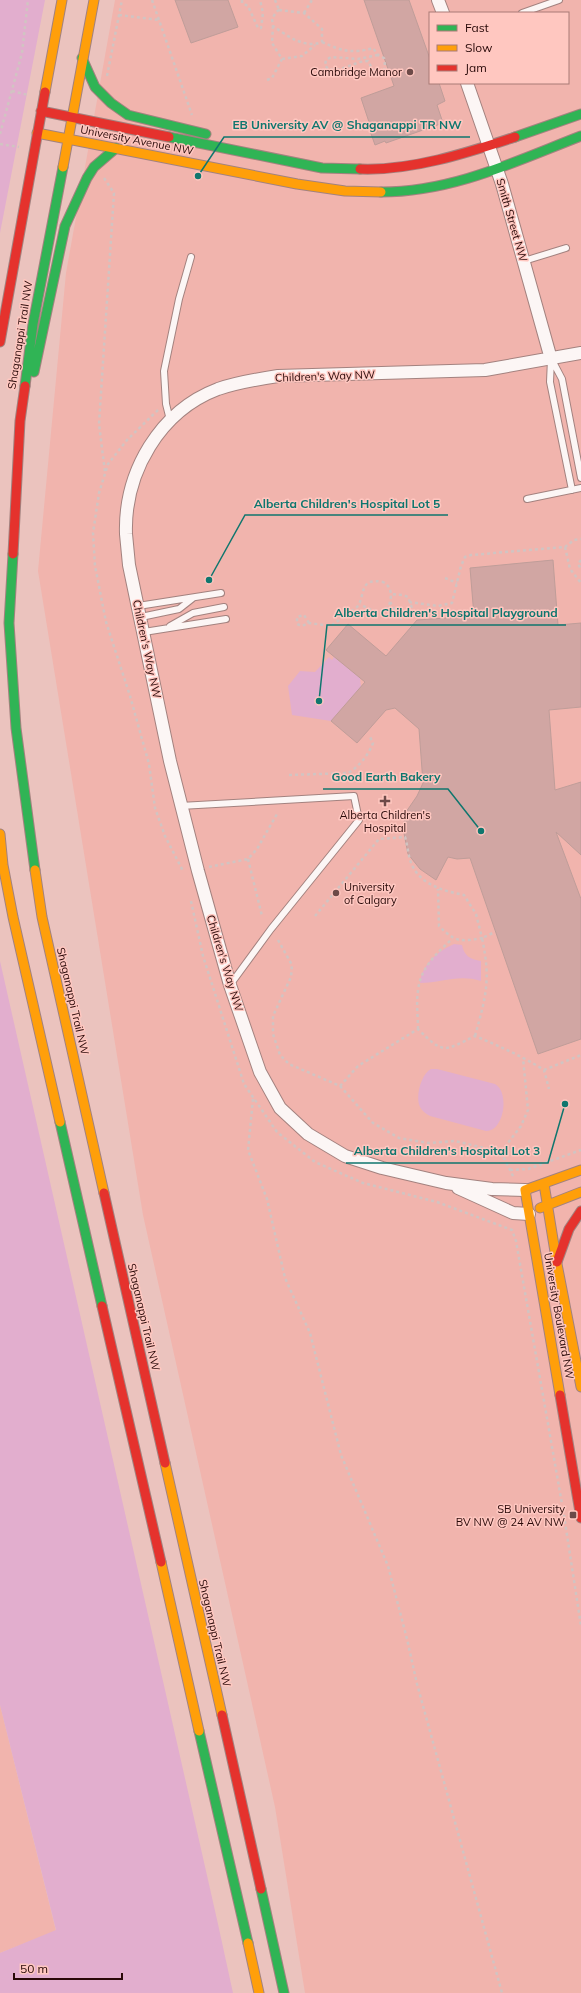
<svg xmlns="http://www.w3.org/2000/svg" width="581" height="1993" font-family="Mulish,sans-serif">
<style>
.built{fill:#f1b4ad;fill-rule:evenodd}
.green{fill:#e2aece}
.building{fill:#d1a6a3;stroke:#bf9d99}
.lines{fill:none;stroke-linecap:round;stroke-linejoin:round}
.lane-casing{stroke:#a3827f;stroke-width:8}
.street-casing{stroke:#a3827f;stroke-width:14}
.fast-casing{stroke:#a3827f;stroke-width:11}
.slow-casing{stroke:#a3827f;stroke-width:11}
.jam-casing{stroke:#a3827f;stroke-width:11}
.path{stroke:#d1c4c2;stroke-width:2.5;stroke-dasharray:3 3;stroke-linecap:butt}
.lane{stroke:#fcf6f5;stroke-width:6}
.street{stroke:#fcf6f5;stroke-width:12}
.fast{stroke:#30b455;stroke-width:9}
.slow{stroke:#ff9f0a;stroke-width:9}
.jam{stroke:#e5322d;stroke-width:9}
.poi-dot{fill:#6d4a48;stroke:#ffc7c0;stroke-width:1.5}
.labels{text-anchor:middle;stroke-width:3;stroke-linejoin:round;paint-order:stroke}
.poi-label{font-size:11px;fill:#290908;stroke:#ffc7c0;text-anchor:end}
.street-label{font-size:11px;fill:#290908;stroke:#ffc7c0}
.leader{fill:none;stroke:#0f766e;stroke-width:1.5}
.callout-dot{fill:#0f766e;stroke:#ffc7c0;stroke-width:1.5}
.callout-label{font-size:12px;text-anchor:middle;font-weight:bold;fill:#0f766e;stroke:#ffc7c0;stroke-width:3;stroke-linejoin:round;paint-order:stroke}
</style>
<rect width="100%" height="100%" fill="#ebc3be"/>
<path class="built" d="M115 0H581V1993H305L275 1807 143 1215 38 571 66 273ZM430 13H568V83H430Z
M0 1705 56 1931 0 1953Z"/>
<path class="green" d="M0 0H45L0 233Z
M329 657 332 660 334 657 360 678 361 687 331 721 292 715 288 686 300 671 315 672Z
M454 944 462 945C464 956 470 959 481 961V981C458 974 442 983 420 983 422 964 438 951 454 944Z
M0 961 218 1924 233 1993H0V1953L56 1930 0 1705Z
M431 1069H437L495 1084C510 1092 504 1132 486 1131L430 1116C426 1114 422 1111 420 1107 415 1097 421 1074 431 1069Z"/>
<path class="building" d="M175 0H228L238 27 191 43Z
M364 0H409L430 59V83H439L445 101 437 105 443 123 386 143 385 141 375 145 369 128H371L361 98 394 86Z
M553 560 558 625 581 623V707L549 710 555 790 581 782V855L556 832 581 899V1039L538 1054 470 858 457 859 448 857 436 880 420 869 408 854 403 828 406 812 417 796 423 783 419 729 395 708 386 710 357 743 331 721 365 682 326 650 348 624 386 656 417 620 474 616 470 568Z"/>
<g class="lines">
<defs>
<path id="lane" d="M522 13 559 0
M524 261 566 248
M551 359 550 382 572 490
M552 360 562 379 581 478
M170 420 166 404 164 371 179 299 191 257
M527 499 581 488
M138 606 221 593
M141 617 179 609 193 598
M170 626 193 613 224 607
M144 632 226 619
M180 806 354 796 359 820 271 929 230 985"/>
<path id="street" d="M438 0 443 13
M467 83 502 184 551 359
M458 1188 513 1213 529 1214
M525 1190 492 1189 446 1183 382 1168 345 1156 308 1134 280 1108 260 1072 230 985 198 871 170 761 129 565C128 555 127 545 126 534 124 472 160 411 218 389 238 382 258 379 278 376L485 370 581 353"/>
<path id="fast" d="M82 58 95 87 111 103 128 115 206 134
M169 137 322 168 360 169
M515 137 581 114
M381 192C453 192 516 161 581 136
M34 372 65 226 87 178 94 167 116 148
M25 386 33 324 63 167
M13 554 9 623 16 728 35 870
M60 1122 102 1306
M199 1731 248 1943
M261 1889 284 1993"/>
<path id="slow" d="M45 92 62 0
M37 133 297 184 345 191 381 192
M63 167 94 0
M0 834 3 865 13 917 60 1122
M35 870 42 917 104 1193
M544 1184 557 1264 581 1387
M540 1208 581 1192
M560 1395 525 1190 581 1170
M165 1463 222 1715
M161 1562 199 1731
M248 1943 259 1993"/>
<path id="jam" d="M41 111 169 137
M360 169C411 171 467 153 515 137
M0 342 45 92
M13 554 20 421 25 386
M104 1193 165 1463
M557 1262 569 1229 581 1211
M102 1306 161 1562
M560 1395 581 1518
M222 1715 261 1889"/>
</defs>
<use href="#lane" class="lane-casing"/>
<use href="#street" class="street-casing"/>
<use href="#fast" class="fast-casing"/>
<use href="#slow" class="slow-casing"/>
<use href="#jam" class="jam-casing"/>
<path class="path" d="M152 0 192 115
M242 0V3L248 6 258 28H261L263 13 260 0
M275 0 279 10
M279 10 304 13 322 29V42C305 49 287 36 273 26L272 19 276 12Z
M304 13 312 0
M119 15 159 20
M322 42C342 51 352 54 373 48L378 55 384 58C385 65 386 70 381 75L376 76 368 61C354 61 341 73 328 69L325 65 326 60 331 57 358 59 378 55
M282 59 302 56 315 45
M107 76 122 0
M267 80 272 78 282 59 272 43 273 26
M12 91 28 95
M0 134 22 53 28 0
M0 144 19 147
M104 178 114 193 99 424 105 472
M158 410 127 440 108 464 99 493 93 533 95 566 106 622 130 696 149 764 155 808 165 836 183 871
M565 547 570 569 581 583
M581 560 578 564 581 569
M445 578 457 583
M390 602 401 619 412 608 408 597 403 595 391 594
M409 602 438 606 452 603 461 566 465 557 471 555 565 547 574 540 581 539
M309 623 304 615 297 617V624L302 626 309 623 331 626 357 607C366 596 358 577 383 582 393 587 392 599 388 608 376 614 370 610 360 604
M289 775 348 773C359 767 369 754 373 743L370 737
M248 859 262 916
M209 867 248 859 257 849 277 814
M191 901 203 956 244 1084 277 1132 315 1162 363 1183 437 1202 512 1230 516 1241 562 1504
M315 916 379 839 405 837C408 846 408 857 412 865 421 885 444 891 464 895L476 914 482 938C460 942 455 942 439 926L438 889
M278 940 292 965 291 977 273 1016V1034L280 1055 289 1064 340 1086 373 1123 399 1138 429 1143 455 1141 501 1152
M418 1029C418 1016 416 1003 418 991 420 968 437 953 452 939
M475 1036C486 996 491 980 482 938L495 932
M544 1070 581 1055
M340 1086 358 1066 418 1029C444 1055 444 1051 475 1036 499 1046 522 1056 544 1070L549 1089
M253 1099 248 1150 267 1199 285 1278 310 1333 341 1455 388 1566 407 1639 417 1684 502 1993
M501 1152 521 1126 528 1110 523 1058
M501 1152 514 1178
M510 1170 528 1169 581 1150
M563 1509 581 1626"/>
<use href="#lane" class="lane"/>
<use href="#street" class="street"/>
<use href="#fast" class="fast"/>
<use href="#slow" class="slow"/>
<use href="#jam" class="jam"/>
</g>
<g class="poi-dot">
<circle cx="410" cy="72" r="4"/>
<path d="M383 795h4v4h4v4h-4v4h-4v-4h-4v-4h4z"/>
<circle cx="336" cy="893" r="4"/>
<rect x="569" y="1511" width="8" height="8" rx="2"/>
</g>
<g class="labels">
<g class="poi-label">
<text x="402" y="76">Cambridge Manor</text>
<text x="385" y="819" text-anchor="middle">Alberta Children's<tspan x="385" dy="13">Hospital</tspan></text>
<text x="344" y="891" text-anchor="start">University<tspan x="344" dy="13">of Calgary</tspan></text>
<text x="565" y="1513">SB University<tspan x="565" dy="13">BV NW @ 24 AV NW</tspan></text>
</g>
<g class="street-label">
<text transform="translate(137 140) rotate(11)" y="4">University Avenue NW</text>
<text transform="translate(512 220) rotate(74)" y="4">Smith Street NW</text>
<text transform="translate(20 335) rotate(-81)" y="4">Shaganappi Trail NW</text>
<text transform="translate(325 376) rotate(-2)" y="4">Children's Way NW</text>
<text transform="translate(147 649) rotate(78)" y="4">Children's Way NW</text>
<text transform="translate(225 963) rotate(73)" y="4">Children's Way NW</text>
<text transform="translate(73 1001) rotate(77)" y="4">Shaganappi Trail NW</text>
<text transform="translate(559 1316) rotate(80)" y="4">University Boulevard NW</text>
<text transform="translate(144 1317) rotate(77)" y="4">Shaganappi Trail NW</text>
<text transform="translate(215 1633) rotate(77)" y="4">Shaganappi Trail NW</text>
</g>
</g>
<path class="leader" d="M198 176L224 137H470M209 580L245 515H448M319 701L327 625H566M481 831L448 789H323M565 1104L548 1163H346"/>
<g class="callout-dot">
<circle cx="198" cy="176" r="4"/>
<circle cx="209" cy="580" r="4"/>
<circle cx="319" cy="701" r="4"/>
<circle cx="481" cy="831" r="4"/>
<circle cx="565" cy="1104" r="4"/>
</g>
<g class="callout-label">
<text x="347" y="129">EB University AV @ Shaganappi TR NW</text>
<text x="347" y="508">Alberta Children's Hospital Lot 5</text>
<text x="446" y="617">Alberta Children's Hospital Playground</text>
<text x="386" y="781">Good Earth Bakery</text>
<text x="447" y="1155">Alberta Children's Hospital Lot 3</text>
</g>
<rect x="429" y="12" width="140" height="72" fill="#ffc7c0" stroke="#a97b76"/>
<rect x="437" y="25" width="20" height="6" fill="#30b455" stroke="#a97b76"/>
<text x="465" y="32" font-size="12" fill="#290908">Fast</text>
<rect x="437" y="45" width="20" height="6" fill="#ff9f0a" stroke="#a97b76"/>
<text x="465" y="52" font-size="12" fill="#290908">Slow</text>
<rect x="437" y="65" width="20" height="6" fill="#e5322d" stroke="#a97b76"/>
<text x="465" y="72" font-size="12" fill="#290908">Jam</text>
<path d="M14 1973v6h108v-6" fill="none" stroke="#290908" stroke-width="2"/>
<text x="20" y="1973" font-size="12" fill="#290908" stroke="#ffc7c0" stroke-width="3" paint-order="stroke">50 m</text>
</svg>
